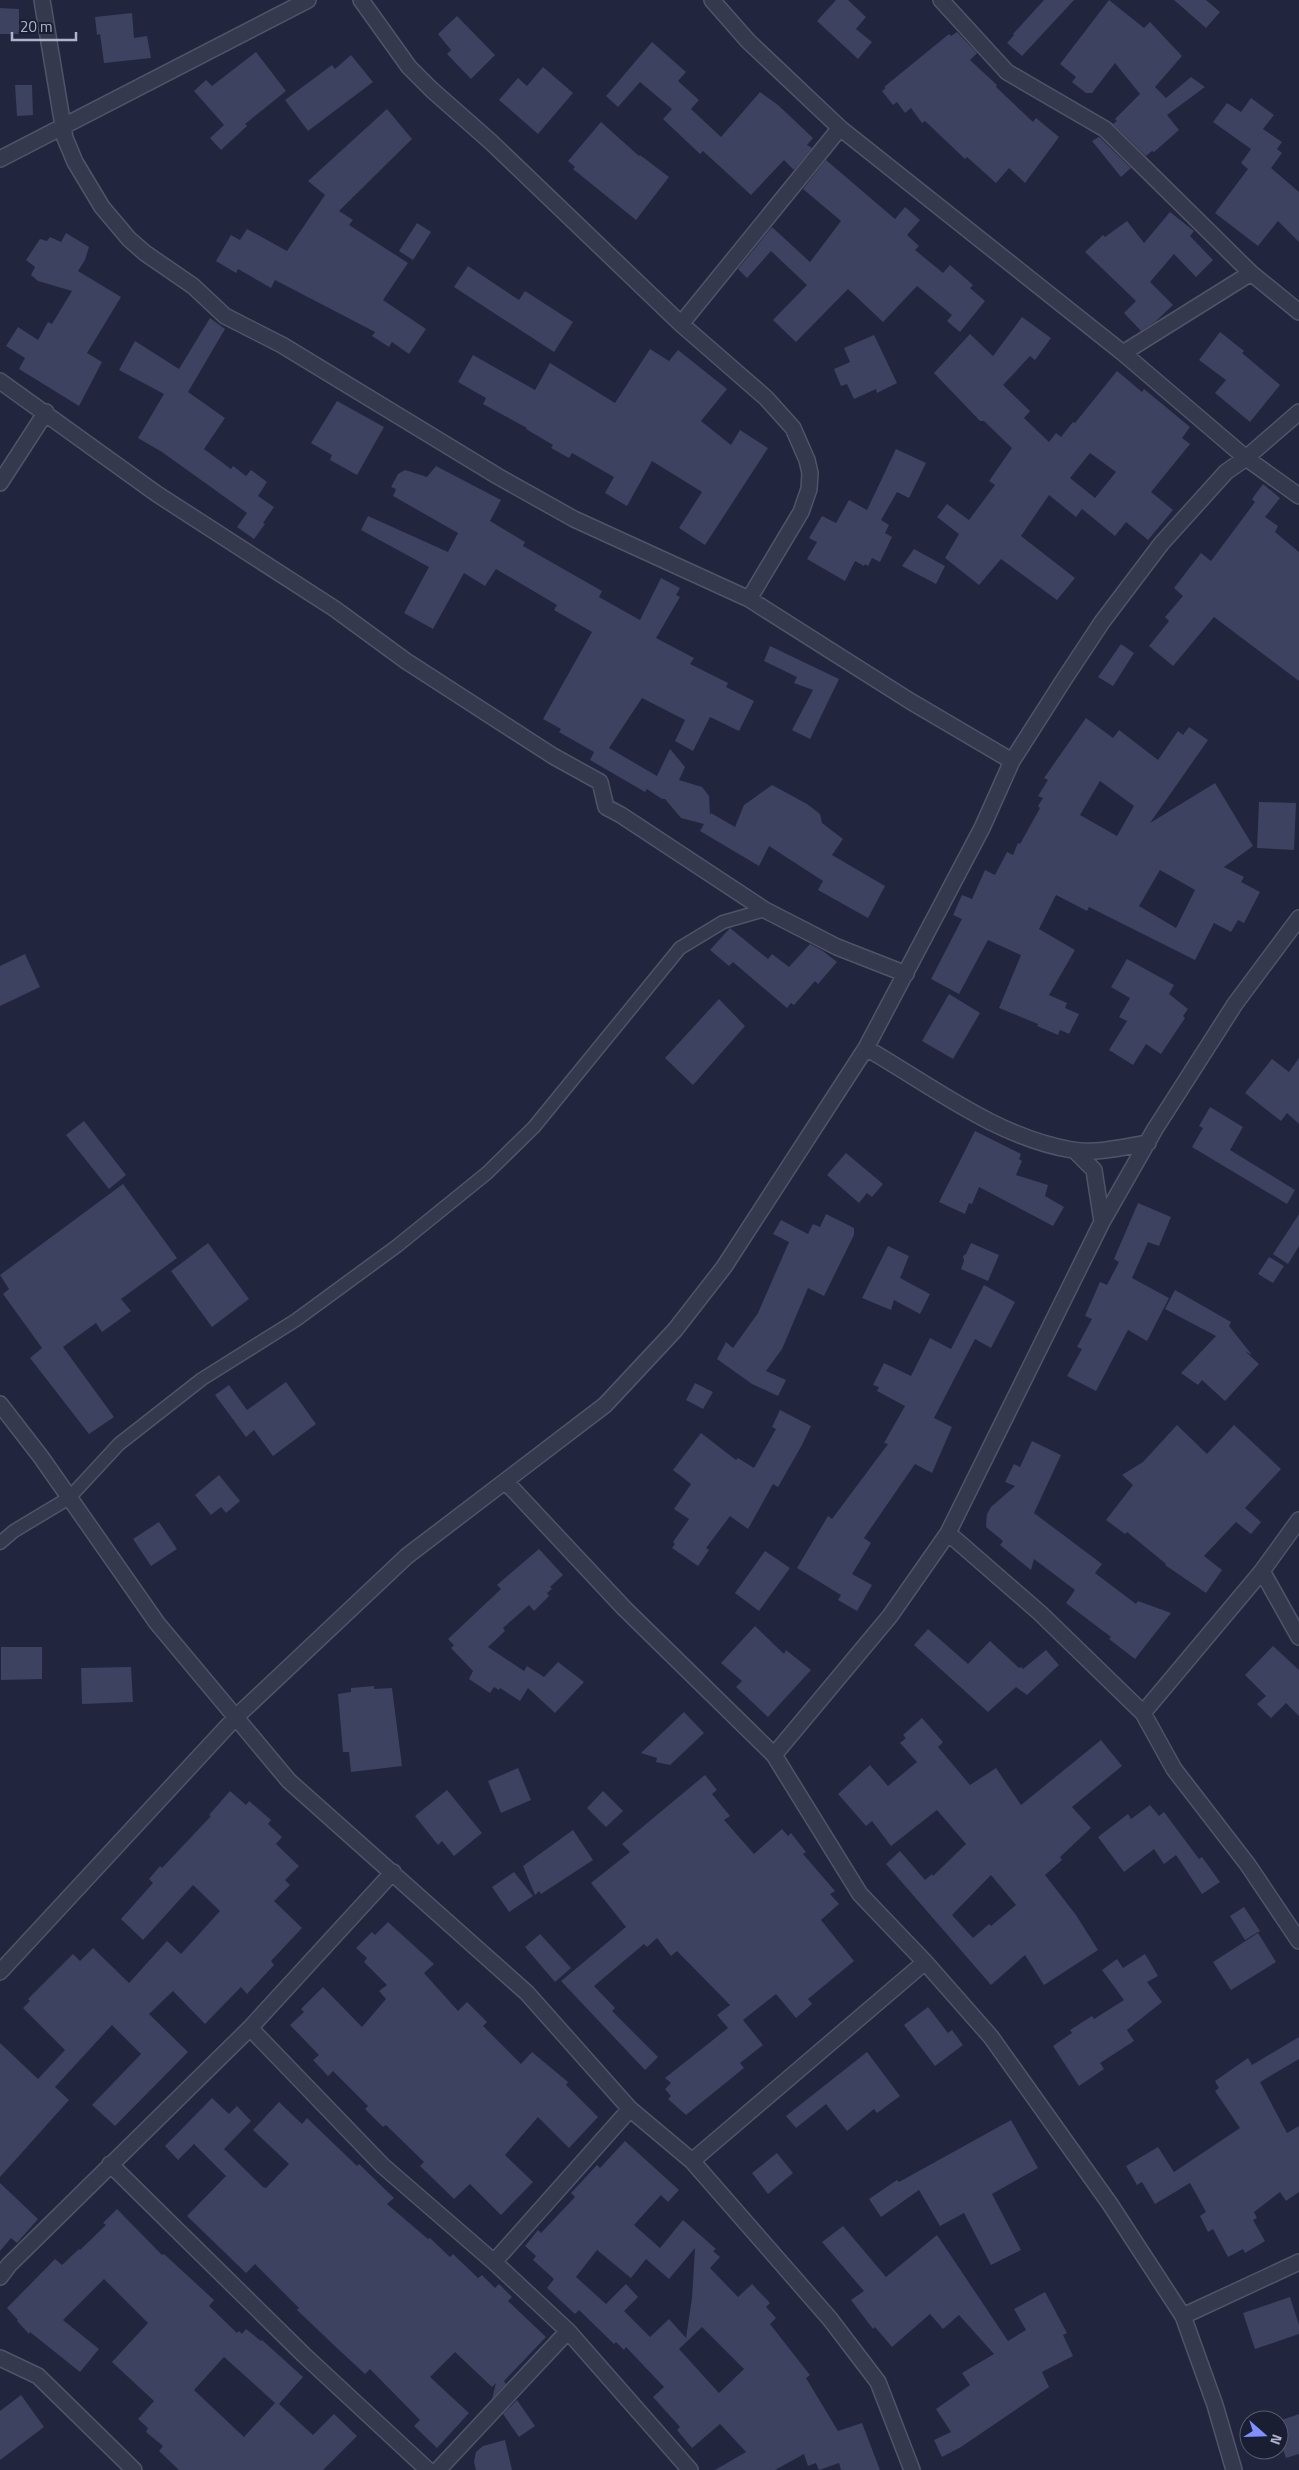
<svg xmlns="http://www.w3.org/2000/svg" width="1299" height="2470" font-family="'Titillium Web',sans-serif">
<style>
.building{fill:#3c425f;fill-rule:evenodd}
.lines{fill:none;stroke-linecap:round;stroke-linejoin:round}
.lane-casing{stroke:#505469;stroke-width:15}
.street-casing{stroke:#505469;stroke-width:18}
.lane{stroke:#35394e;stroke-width:12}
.street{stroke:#35394e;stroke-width:15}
</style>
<rect width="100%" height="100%" fill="#21263e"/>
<path class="building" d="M836 0H848L866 17 856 29 872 42 858 59 817 21Z
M1044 0H1074L1022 56 1007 43 1014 35 1013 34Z
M1109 0 1144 28 1150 22 1182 56 1155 87 1166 98 1191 77 1205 87 1167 115 1179 130 1154 152 1152 151 1146 156 1113 124 1117 121 1115 119 1140 94 1115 63 1092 93H1086L1072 82 1076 77 1060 64Z
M1174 0H1206L1220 12 1206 28Z
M0 8 19 9V34H0Z
M132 13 134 38 147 36 151 58 104 63 100 34 97 35 95 17Z
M457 16 495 55 471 79 447 54 451 50 438 34Z
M957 32 977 53 970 60 997 85 996 87 1033 122 1036 118 1059 137 1025 183 1009 168 996 183 967 157 965 159 925 121 922 123 911 108 905 113 897 102 893 105 882 91 886 88 884 87 949 34 951 36Z
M652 42 686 72 678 81 699 100 691 109 721 137 760 92 778 105 813 138 807 145 812 148 794 170 784 160 751 195 703 151 700 154 663 119 672 109 640 82 618 107 606 96Z
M256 52 286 91 245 124 247 126 221 150 210 138 224 125 194 91 206 80 212 86Z
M351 55 373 82 308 131 285 100 332 65 335 69Z
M543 67 573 93 538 134 499 100 518 78 527 86Z
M15 85H32L33 115 17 116Z
M1251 98 1274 115 1263 129 1282 142 1277 149 1282 153 1271 168 1299 192V242L1278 221 1258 246 1215 213 1248 169 1241 163 1251 149 1213 122 1227 103 1241 112Z
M387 109 412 139 339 211 353 220 349 225 408 263 383 300 426 329 409 354 392 342 389 347 372 336 375 332 275 280 271 288 238 269 236 273 216 261 231 235 240 240 247 229 287 251 325 195 308 181Z
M601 122 639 156 640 155 669 177 636 220 573 169 575 167 568 161Z
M1099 137 1131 168 1121 177 1092 141Z
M826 160 895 219 905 207 920 220 907 235 919 246 915 250 943 273 950 265 973 285 970 288 985 301 960 332 947 321 952 315 917 286 883 322 848 289 796 342 773 320 807 285 771 251 747 278 738 269 772 227 810 262 841 221 803 189Z
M1170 212 1194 231 1190 236 1213 260 1196 277 1174 254 1150 282 1173 305 1155 322 1141 331 1124 313 1136 301 1085 252 1103 235 1105 237 1127 221 1144 243Z
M417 223 431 232 413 260 399 251Z
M66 233 89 247 85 260 78 271 121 297 87 353 102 362 79 406 19 369 25 358 6 346 18 327 38 340 48 322 52 324 72 291 38 281 31 275 35 267 26 260 40 239 47 241 50 237 61 242Z
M468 266 519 300 525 291 573 322 554 352 454 287Z
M1022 317 1051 338 1035 360 1030 356 1003 385 1030 411 1024 418 1049 442 1056 433 1061 437 1073 422 1075 423 1117 371 1142 392 1144 389 1190 427 1182 438 1190 444 1151 492 1173 510 1148 540 1126 522 1115 536 1082 509 1076 517 1049 495 1021 536 1075 578 1057 600 1001 559 979 585 945 558 959 534 937 517 947 504 969 520 995 485 989 481 1012 448 984 421H980L934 373 970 334 993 356ZM1090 453 1116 472 1095 498 1070 478Z
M210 318 225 329 188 392 225 418 204 449 231 469 233 466 246 476 251 470 267 482 258 496 274 507 263 523 265 524 254 539 237 527 247 513 162 452 138 438 164 394 119 370 135 341 179 369Z
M1220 332 1244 351 1242 353 1280 385 1250 422 1215 393 1226 380 1199 360Z
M874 335 897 383 877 393 876 389 854 399 847 384 841 386 834 369 850 362 844 348Z
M650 349 669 361 678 350 727 389 701 421 731 445 740 430 768 448 705 545 679 528 702 492 652 461 627 506 605 493 614 477 572 453 569 458 551 448 553 445 526 429 527 428 483 404 486 398 458 382 473 355 535 390 550 363 615 403Z
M337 401 384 427 357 475 330 460 332 455 311 443Z
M896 449 926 463 909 498 897 492 881 520 889 525 885 533 892 537 880 562 872 558 868 566 865 564 864 566 855 561 845 581 807 559 817 542 809 538 822 516 836 523 849 500 867 510Z
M436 466 501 500 490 521 525 542 523 546 602 591 599 597 640 620 661 578 680 588 676 595 680 597 656 638 694 658 690 664 728 683 726 687 754 701 739 731 710 717 693 751 675 741 685 720 642 698 609 748 657 776 670 749 685 767 679 780 702 787 709 796 710 815 711 813 735 827 744 805 772 785 807 804 820 814 822 823 843 839 832 855 885 886 868 918 818 890 823 881 769 846 759 866 700 831 704 824 681 818 665 799H662L647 789 645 792 590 760 594 752 559 732 561 729 543 719 592 632 554 610 557 605 496 569 485 586 464 573 433 629 404 613 429 567 361 530 368 516 448 552 458 533 393 496 396 489 391 487 398 474 405 470 427 477Z
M1263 484 1280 498 1265 517 1278 526 1275 532 1299 552V681L1214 617 1173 666 1149 646 1169 621 1165 617 1183 596 1174 588 1201 553 1211 561 1255 502 1252 499Z
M914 549 945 566 936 584 902 566Z
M1121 644 1134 653 1113 686 1098 677Z
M770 646 839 679 810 739 792 730 813 690 794 683 797 677 764 661Z
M1086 718 1113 738 1119 730 1158 760 1178 731 1183 735 1189 727 1208 740 1150 823 1215 783 1253 846 1224 867 1244 877 1241 882 1260 892 1244 923 1238 920 1231 932 1214 923 1195 960 1089 907 1087 911 1056 895 1039 929 1075 950 1049 995 1067 1003 1065 1008 1079 1014 1069 1034 1060 1030 1058 1035 1037 1026 1038 1024 999 1008 1021 955 988 940 959 994 931 979 962 919 953 915 962 895 972 899 985 870 995 875 1007 852 1013 855 1018 843 1020 844 1040 808 1038 806 1043 798 1038 796 1048 780 1044 778ZM1100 781 1134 806 1117 836 1080 815ZM1160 870 1195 890 1176 928 1139 906Z
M1259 802 1296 803 1294 850 1257 848Z
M730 928 768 959 772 954 789 967 810 944 823 951 837 962 818 984 815 981 794 1005 791 1003 787 1008 733 962 729 966 710 950Z
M25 954 40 987 0 1006V966Z
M1127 959 1174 985 1169 994 1188 1009 1183 1016 1185 1018 1161 1054 1146 1044 1133 1065 1109 1050 1127 1021 1119 1017 1130 998 1111 987Z
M949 994 980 1013 953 1059 922 1041Z
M719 999 745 1026 693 1085 665 1058Z
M1299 1058V1124L1287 1113 1281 1121 1245 1093 1272 1059 1289 1072Z
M1210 1107 1243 1127 1230 1150 1295 1190 1287 1204 1192 1147 1203 1128 1199 1126Z
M84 1121 126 1175 109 1189 66 1135Z
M975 1131 1021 1154 1019 1159 1022 1161 1016 1175 1048 1185 1045 1196 1064 1207 1053 1226 979 1187 972 1204 969 1203 965 1214 939 1202Z
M846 1153 883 1184 872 1197 867 1193 859 1203 827 1175Z
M123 1184 177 1258 121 1299 131 1311 102 1332 96 1323 63 1347 114 1417 89 1434 30 1358 42 1348 3 1294 9 1289 0 1275Z
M1138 1203 1171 1217 1159 1246 1148 1242 1132 1278 1169 1298 1147 1341 1128 1330 1096 1391 1067 1376 1082 1349 1077 1347 1092 1319 1085 1316 1100 1282 1107 1285 1119 1262 1114 1259Z
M826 1214 854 1228V1235L824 1296 808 1288 782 1349 766 1371 786 1380 778 1396 752 1384 717 1359 726 1342 733 1348 758 1313 789 1242 773 1234 781 1220 808 1234 813 1224 820 1227Z
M1299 1214V1246L1288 1264 1273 1254Z
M208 1243 249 1299 212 1327 171 1271Z
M971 1243 999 1255 988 1281 961 1269 964 1261 963 1256 966 1254Z
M888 1246 909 1256 900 1278 930 1294 920 1314 894 1300 891 1310 862 1298Z
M1269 1257 1284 1266 1273 1283 1258 1274Z
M984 1285 1015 1302 991 1348 975 1339 934 1418 952 1427 932 1473 915 1464 864 1538 871 1543 852 1574 872 1585 857 1611 838 1600 841 1595 797 1568 828 1516 832 1519 888 1444 884 1443 905 1406 877 1391 879 1387 873 1385 884 1363 911 1376 930 1338 951 1349Z
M1175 1290 1231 1322 1229 1326 1252 1355 1245 1351 1259 1364 1225 1401 1202 1380 1198 1385 1181 1373 1216 1336 1165 1309Z
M286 1382 316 1424 273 1456 254 1430 246 1437 215 1395 229 1385 247 1410Z
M695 1383 713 1392 703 1409 686 1400Z
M780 1410 811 1426 802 1445 778 1487 773 1484 748 1529 730 1516 706 1548 709 1550 698 1566 672 1548 675 1544 673 1542 689 1519 674 1509 691 1484 673 1470 701 1433 736 1460 738 1458 754 1468 776 1429 772 1427Z
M1177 1425 1207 1454 1234 1425 1281 1469 1245 1508 1261 1522 1251 1534 1236 1522 1204 1556 1222 1570 1206 1593 1165 1565 1166 1564 1127 1532 1125 1534 1106 1520 1133 1485 1122 1475 1143 1462Z
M1032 1441 1061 1455 1034 1513 1102 1564 1095 1573 1136 1604 1138 1601 1171 1613 1135 1659 1109 1639 1111 1637 1066 1603 1075 1590 1034 1559 1031 1570 1000 1545 1003 1541 986 1527 987 1514 991 1507 1015 1486 1005 1482 1014 1464 1020 1467Z
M219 1475 240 1501 226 1513 221 1507 211 1515 195 1495Z
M159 1522 177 1549 151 1566 133 1539Z
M539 1549 563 1575 550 1587 552 1589 547 1593 549 1596 534 1611 529 1605 503 1628 505 1631 488 1647 524 1671 527 1666 544 1677 558 1662 584 1682 555 1713 528 1688 520 1701 500 1688 499 1690 494 1687 490 1693 469 1679 473 1671 451 1648 454 1645 448 1639 501 1589 497 1585Z
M765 1551 790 1568 759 1611 735 1593Z
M755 1626 784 1654 786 1650 811 1670 768 1717 736 1687 742 1681 721 1663Z
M928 1629 968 1664 990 1641 1019 1668 1021 1667 1023 1669 1046 1650 1059 1665 1027 1695 1016 1687 988 1712 914 1645Z
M1273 1646 1299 1670V1716L1286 1703 1271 1718 1257 1704 1266 1696 1245 1675Z
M1 1647H42V1679L1 1680Z
M131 1667 133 1702 82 1704 81 1668Z
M374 1686V1689L392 1688 402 1766 351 1772 349 1752H343L338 1694 351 1692V1688Z
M684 1712 704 1733 670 1765 656 1762 657 1758 641 1753Z
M922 1718 943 1742 938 1747 970 1785 996 1768 1021 1805 1101 1740 1122 1766 1072 1807 1091 1828 1060 1857 1062 1860 1045 1875 1076 1915 1098 1950 1044 1985 1025 1955 991 1985 886 1864 900 1851 925 1880 932 1874 933 1876 966 1844 937 1810 891 1846 872 1821 866 1826 838 1794 870 1765 888 1786 917 1762 900 1743 906 1738 903 1735ZM991 1875 1016 1905 991 1926 989 1924 973 1938 952 1915Z
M518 1768 531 1800 501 1813 488 1781Z
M705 1775 717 1790 712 1794 730 1816 724 1820 754 1854 782 1829 788 1836 791 1833 806 1852 803 1854 835 1891 830 1894 839 1904 821 1920 854 1961 808 1999 812 2004 796 2018 776 1994 743 2020 763 2045 740 2063 744 2068 686 2115 668 2099 671 2096 665 2089 671 2083 665 2078 728 2028 717 2015 730 2005 677 1951 671 1956 657 1938 647 1947 644 1944 594 1986 615 2008 612 2011 658 2057 645 2070 561 1981 626 1927 591 1883 630 1852 622 1844Z
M447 1790 482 1833 454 1856 442 1841 438 1845 415 1816Z
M230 1791 246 1805 249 1801 271 1820 268 1824 282 1837 276 1844 299 1866 285 1880 290 1885 274 1901 302 1928 271 1961 274 1965 247 1994 241 1987 205 2024 173 1991 149 2014 188 2052 115 2126 92 2105 141 2054 112 2025 55 2087 69 2100 0 2177V2043L38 2079 65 2050 23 2008 30 2001 28 1999 73 1954 80 1961 93 1948 129 1983 167 1941 181 1954 220 1911 193 1885 143 1940 121 1919 153 1883 149 1879 160 1866 162 1868 211 1816 209 1815Z
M603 1791 623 1811 606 1827 587 1808Z
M1150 1805 1159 1816 1164 1812 1199 1859 1202 1857 1220 1882 1202 1894 1176 1855 1164 1864 1154 1849 1124 1872 1098 1837 1128 1814 1131 1819Z
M573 1830 593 1860 541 1894 539 1891 535 1895 523 1866Z
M514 1872 533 1896 509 1912 492 1887Z
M1244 1907 1260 1931 1245 1940 1230 1916Z
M388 1922 434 1964 424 1973 458 2011 467 2002 487 2022 483 2026 521 2064 532 2052 568 2082 566 2085 598 2117 569 2148 538 2117 505 2155 533 2182 501 2215 470 2184 454 2199 420 2166 424 2162 386 2125 383 2127 365 2109 368 2106 333 2071 328 2076 313 2060 319 2055 290 2025 304 2012 301 2009 323 1987 362 2027 386 1999 379 1991 387 1985 364 1962 367 1958 356 1948 372 1932 375 1935Z
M1258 1933 1276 1962 1231 1990 1213 1962Z
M540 1934 571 1968 555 1982 525 1947Z
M1145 1954 1158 1976 1147 1982 1162 2002 1127 2030 1134 2041 1100 2063 1104 2069 1079 2086 1053 2046 1072 2033 1070 2030 1092 2016 1094 2019 1124 2000 1102 1970 1117 1959 1123 1968Z
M928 2007 948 2033 952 2030 963 2045 935 2066 904 2025Z
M1299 2037V2059L1260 2082 1287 2133 1299 2126V2192L1286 2201 1280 2192 1254 2212 1257 2218 1253 2220 1265 2241 1245 2253 1243 2249 1228 2257 1213 2229 1208 2232 1200 2216 1206 2212 1190 2183 1155 2204 1142 2182 1137 2185 1126 2166 1158 2147 1174 2172 1240 2128 1215 2091 1219 2088 1215 2081 1248 2058 1252 2065Z
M867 2052 900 2096 877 2113 874 2109 847 2131 826 2104 796 2128 786 2116Z
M212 2098 229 2114 237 2106 251 2121 224 2149 263 2187 266 2188 289 2164 253 2130 279 2102 302 2124 307 2118 357 2166 359 2164 394 2198 387 2204 428 2239 430 2238 450 2257 453 2254 478 2278 482 2275 495 2288 499 2284 512 2297 508 2301 546 2337 504 2381 506 2384 492 2399 496 2383 492 2387 455 2352 430 2377 469 2413 437 2448 414 2426 420 2420 370 2369 365 2374 338 2349 297 2310 299 2308 255 2264 246 2273 187 2216 226 2176 194 2144 178 2160 165 2146Z
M1011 2120 1038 2168 992 2194 1021 2250 991 2265 964 2213 940 2226 919 2190 881 2217 869 2199 897 2180 899 2182Z
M625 2141 679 2190 668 2202 661 2195 634 2225 660 2248 683 2220 716 2249 713 2251 720 2257 710 2268 738 2297 752 2284 770 2303 766 2307 776 2318 770 2324 810 2375 806 2378 838 2431 862 2423 880 2470H841L839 2463 819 2470 816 2463 808 2466 804 2454 775 2470H715L746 2452 720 2424 692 2448 677 2430 680 2427 653 2397 664 2387 626 2347 624 2350 616 2342 614 2344 579 2310 575 2314 547 2288 554 2279 533 2260 536 2256 525 2246 538 2230 541 2233 575 2197 571 2193 597 2165 600 2168ZM695 2248 692 2298 686 2338 669 2319 650 2337 624 2311 638 2297 626 2284 606 2304 576 2277 597 2250 631 2278 646 2259 669 2279ZM702 2327 744 2369 719 2393 679 2349Z
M777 2153 793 2173 768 2194 752 2173Z
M0 2183 38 2219 17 2243 11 2238 0 2251Z
M117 2209 162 2255 164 2254 214 2300 209 2306 237 2333 239 2331 242 2334 246 2329 261 2341 262 2340 303 2377 279 2404 313 2435 334 2414 357 2436 323 2470H179L159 2451 163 2446 146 2432 148 2428 138 2419 154 2401 112 2362 148 2323 104 2279 63 2320 99 2349 80 2372 30 2332 29 2334 17 2321 18 2320 7 2308 55 2259 62 2265 79 2249 80 2250 106 2225 103 2223ZM224 2357 275 2403 244 2437 194 2390Z
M843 2226 886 2277 937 2235 1008 2341 1026 2330 1014 2309 1045 2292 1067 2333 1063 2335 1073 2356 1042 2372 1049 2387 961 2447 942 2457 934 2440 951 2432 936 2409 970 2385 962 2373 994 2354 959 2315 943 2329 930 2314 892 2347 875 2327 873 2329 851 2300 864 2291 822 2242Z
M1290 2297 1299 2325V2334L1255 2349 1243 2313Z
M21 2395 44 2427 0 2460V2411Z
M517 2400 535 2426 519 2437 503 2414Z
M1299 2414V2454L1286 2458 1279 2438V2421Z
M505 2440 512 2470H476L474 2462 476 2452 483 2446Z"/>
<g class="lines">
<defs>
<path id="lane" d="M0 1543 14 1531 69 1498 119 1444 202 1379 296 1320 397 1246 487 1173 534 1127 680 948 723 922 765 910"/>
<path id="street" d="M42 0 65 138 75 162 102 207 129 239 145 253 193 286 225 316 282 345 499 477 574 519 749 599 910 701 1012 761
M361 0 409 67 432 90 491 142 681 324 766 398 793 428 807 460 810 473 809 489 801 512 749 599
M712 0 748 41 840 128 1123 353 1246 458 1299 412
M941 0 1007 72 1105 129 1251 273 1299 312
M0 159 308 0
M681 324 840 128
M1123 353 1251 273
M0 381 157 494 335 609 406 661 553 756 600 782 606 807 621 815 765 910 837 947 906 974
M0 483 46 412
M866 1048C932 1086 996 1137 1072 1150 1097 1154 1124 1147 1148 1143
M1074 1150 1094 1170 1102 1222
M0 1404 41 1457 157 1623 289 1781 527 1993 630 2109 692 2161 830 2319 878 2382 912 2470
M506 1482 624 1608 774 1755 860 1894 925 1962 991 2037 1110 2204 1183 2316 1215 2405 1234 2470
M948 1533 1040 1613 1143 1713 1174 1769 1248 1865 1299 1941
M1262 1571 1299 1637
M1143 1713 1262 1571 1299 1520
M774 1755 890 1616 948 1533 1102 1222 1155 1129 1235 1004 1299 918
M0 1972 236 1717 407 1556 605 1405 675 1330 724 1267 866 1048 982 828 1012 761 1063 681 1102 622 1161 544 1226 472 1246 458 1299 496
M250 2028 383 2166 494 2262 568 2331 690 2470
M692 2161 925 1962
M110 2164 304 2355 428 2470
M494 2262 630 2109
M0 2277 9 2265 250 2028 393 1872
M1183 2316 1299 2262
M0 2358 38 2376 134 2470
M438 2470 568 2331"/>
</defs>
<use href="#lane" class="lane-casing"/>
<use href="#street" class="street-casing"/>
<use href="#lane" class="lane"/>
<use href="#street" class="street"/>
</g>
<g transform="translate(1264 2435) rotate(110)"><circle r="24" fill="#1a1e33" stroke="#565a6f"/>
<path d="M0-4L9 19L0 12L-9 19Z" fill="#8091ff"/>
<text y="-8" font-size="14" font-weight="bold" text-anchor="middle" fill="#b0b4ca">N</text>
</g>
<path d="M12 32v8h64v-8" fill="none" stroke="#b0b4ca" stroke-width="2.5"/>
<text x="20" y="32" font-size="15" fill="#b0b4ca" stroke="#1a1e33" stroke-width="4" paint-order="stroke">20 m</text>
</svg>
